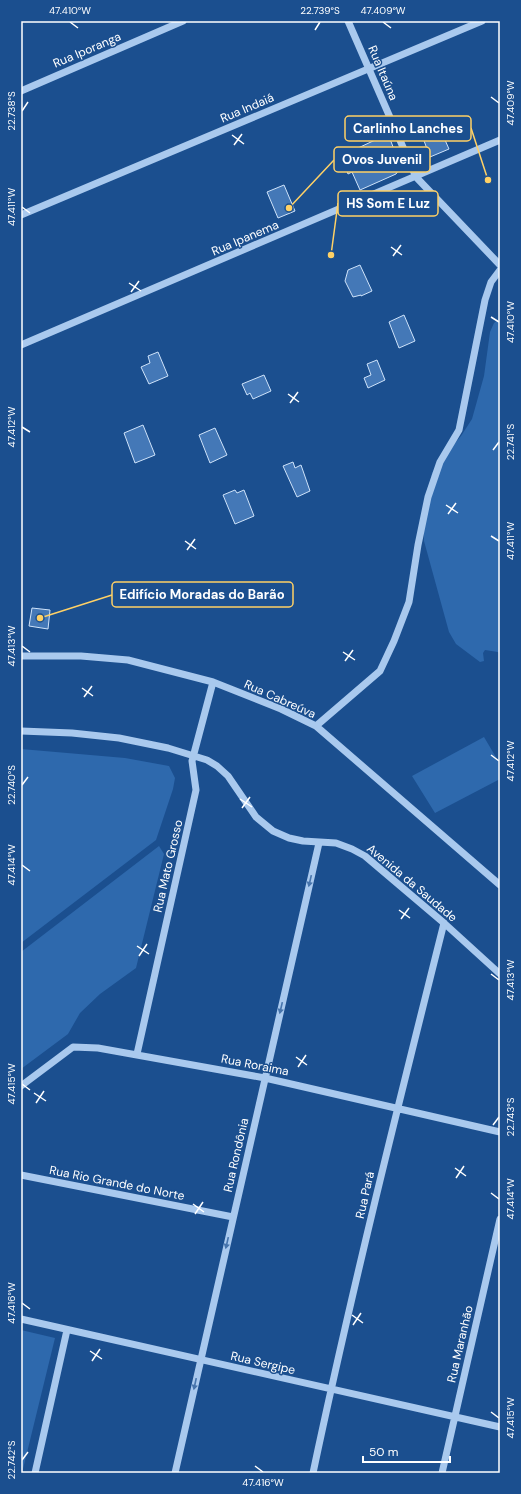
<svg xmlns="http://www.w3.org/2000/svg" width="521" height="1494" font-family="'DM Sans',sans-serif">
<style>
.green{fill:#2e69ad}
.building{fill:#4478b7;stroke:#cfe3fa}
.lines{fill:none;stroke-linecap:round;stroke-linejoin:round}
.minor{stroke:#a9c9ee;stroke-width:7}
.oneway{fill:#4674ac}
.ticks{fill:none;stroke:#fff;stroke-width:1.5}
.labels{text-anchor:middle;stroke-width:3;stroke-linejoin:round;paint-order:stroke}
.street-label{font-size:12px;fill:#fff;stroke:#1b4f8f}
.leader{fill:none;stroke:#ffd166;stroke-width:1.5}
.callout-dot{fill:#ffd166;stroke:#1b4f8f;stroke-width:1.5}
.callout{fill:#1b4f8f;stroke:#ffd166;stroke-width:1.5}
.callout-label{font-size:13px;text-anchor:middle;font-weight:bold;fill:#fff}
.neatline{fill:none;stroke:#fff;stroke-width:1.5}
.ticks-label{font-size:10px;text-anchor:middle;fill:#fff}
</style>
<rect width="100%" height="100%" fill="#1b4f8f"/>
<path class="green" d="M500 318V654L498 652 485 650 483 653 484 661 480 662 456 644 449 632 424 541 423 511 432 473 438 462 461 436 472 419 484 376 490 332 494 323Z
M484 737 500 764V779L435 813 412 776Z
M21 749 125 758 169 766 175 778 173 789 156 840 21 943Z
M159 846 164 854 136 968 100 994 80 1013 68 1034 21 1069V952Z
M21 1330 55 1338 22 1473H21Z"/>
<path class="building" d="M441 131 449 149 430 157 423 138Z
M388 134 399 162 398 171 396 174 360 190 352 172 348 174 341 156Z
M284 185 295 211 278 218 267 192Z
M360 265 372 291 361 296V295L353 297 345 281 348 270Z
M404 315 415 341 399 348 389 322Z
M158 352 168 376 149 384 141 367 150 363 148 356Z
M377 360 385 380 368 388 364 378 371 375 367 364Z
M264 375 271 391 253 399 250 393 247 395 242 384Z
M143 425 155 455 135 463 124 433Z
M215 428 227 455 210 463 199 435Z
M293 462 295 468 301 465 310 491 297 497 283 466Z
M235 490 237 493 244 490 254 516 235 524 223 495Z
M32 608 50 610 48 629 29 626Z"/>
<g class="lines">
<path class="minor" d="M348 21 416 177 500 265
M21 91 183 21
M21 215 482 21
M21 345 500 140
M21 656H81L128 660 213 682 281 709 316 726 500 885
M316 726 380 671 394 641 409 602 418 545 428 497 440 462 459 430 485 300 491 282 500 270
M21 731 72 733 119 738 168 748 207 760 217 766 228 776 256 817 273 831 289 838 303 841 336 843 352 849 365 856 444 923 500 974
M137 1054 196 790 192 761 213 682
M21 1086 73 1047 98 1048 265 1078 500 1132
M21 1175 233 1217
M21 1319 500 1427
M35 1473 67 1330
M175 1473 319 843
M313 1473C352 1289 398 1106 444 923
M442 1473 500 1219"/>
</g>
<defs><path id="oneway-solid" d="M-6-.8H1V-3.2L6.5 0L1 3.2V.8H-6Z"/></defs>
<g class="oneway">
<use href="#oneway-solid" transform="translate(310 881) rotate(103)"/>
<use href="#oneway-solid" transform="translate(281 1008) rotate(103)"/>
<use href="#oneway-solid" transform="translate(227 1243) rotate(103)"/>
<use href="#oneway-solid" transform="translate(195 1384) rotate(102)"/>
</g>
<path class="ticks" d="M70 22 78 28M383 22 391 28M315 30 320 22M491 97 499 103M22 111 28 102M232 135 244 144M234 145 242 134M22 207 30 213M391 247 402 255M393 256 401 245M129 283 141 291M131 292 139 281M491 317 499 322M288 394 299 402M290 403 298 392M22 427 30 432M493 450 499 442M446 505 458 513M448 514 456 503M491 536 499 541M185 541 196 549M187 550 195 539M22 646 30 652M343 652 355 660M345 661 353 650M82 688 93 696M84 697 92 686M491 755 499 761M22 785 28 777M240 799 252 807M242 808 250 797M22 865 30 871M399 910 410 918M401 919 409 908M137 946 149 954M139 956 147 944M491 974 499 980M296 1057 307 1065M298 1067 306 1055M22 1084 30 1090M34 1093 46 1101M36 1103 44 1091M493 1125 499 1117M455 1168 466 1176M456 1178 464 1166M491 1193 499 1199M193 1204 204 1212M195 1214 203 1202M22 1303 30 1309M352 1315 363 1323M353 1325 361 1313M90 1351 102 1359M92 1361 100 1349M491 1412 499 1418M22 1460 28 1452M255 1466 263 1472"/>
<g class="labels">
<g class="street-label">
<text transform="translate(87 50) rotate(-23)" y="4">Rua Iporanga</text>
<text transform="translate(383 73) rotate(67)" y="4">Rua Itaúna</text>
<text transform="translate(247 108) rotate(-23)" y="4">Rua Indaiá</text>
<text transform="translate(245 238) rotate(-23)" y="4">Rua Ipanema</text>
<text transform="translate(280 699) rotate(24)" y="4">Rua Cabreúva</text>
<text transform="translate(168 866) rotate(-77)" y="4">Rua Mato Grosso</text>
<text transform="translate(412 883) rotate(40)" y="4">Avenida da Saudade</text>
<text transform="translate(255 1065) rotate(11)" y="4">Rua Roraima</text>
<text transform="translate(236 1155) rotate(-77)" y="4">Rua Rondônia</text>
<text transform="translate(117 1183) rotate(11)" y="4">Rua Rio Grande do Norte</text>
<text transform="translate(365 1195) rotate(-77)" y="4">Rua Pará</text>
<text transform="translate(460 1344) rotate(-77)" y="4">Rua Maranhão</text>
<text transform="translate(263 1363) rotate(13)" y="4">Rua Sergipe</text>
</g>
</g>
<path class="leader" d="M488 180L471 128M289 208L334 160M331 255L338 203M40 618L112 595"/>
<g class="callout-dot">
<circle cx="488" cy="180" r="4"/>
<circle cx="289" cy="208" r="4"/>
<circle cx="331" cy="255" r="4"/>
<circle cx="40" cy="618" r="4"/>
</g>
<g class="callout">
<rect x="345" y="116" width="126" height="25" rx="4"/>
<rect x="334" y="147" width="96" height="25" rx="4"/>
<rect x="338" y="191" width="100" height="25" rx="4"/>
<rect x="112" y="582" width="181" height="25" rx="4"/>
</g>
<g class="callout-label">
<text x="408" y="133">Carlinho Lanches</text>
<text x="382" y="164">Ovos Juvenil</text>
<text x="388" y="208">HS Som E Luz</text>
<text x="202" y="599">Edifício Moradas do Barão</text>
</g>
<rect width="521" height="1494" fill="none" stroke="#1b4f8f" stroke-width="44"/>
<path d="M363 1456v6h87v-6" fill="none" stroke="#ffffff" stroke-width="2"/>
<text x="369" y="1456" font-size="12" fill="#ffffff" stroke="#1b4f8f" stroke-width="3" paint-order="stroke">50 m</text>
<rect x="22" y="22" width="477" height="1450" class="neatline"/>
<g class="ticks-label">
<text x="70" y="14">47.410°W</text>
<text x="320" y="14">22.739°S</text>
<text x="383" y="14">47.409°W</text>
<text transform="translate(510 103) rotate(-90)" y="4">47.409°W</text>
<text transform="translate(11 111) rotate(-90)" y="4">22.738°S</text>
<text transform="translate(11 207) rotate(-90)" y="4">47.411°W</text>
<text transform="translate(510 322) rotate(-90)" y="4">47.410°W</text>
<text transform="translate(11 427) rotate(-90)" y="4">47.412°W</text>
<text transform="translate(510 442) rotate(-90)" y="4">22.741°S</text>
<text transform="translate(510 541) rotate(-90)" y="4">47.411°W</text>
<text transform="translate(11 646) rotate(-90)" y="4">47.413°W</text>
<text transform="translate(510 761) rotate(-90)" y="4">47.412°W</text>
<text transform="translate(11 785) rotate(-90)" y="4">22.740°S</text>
<text transform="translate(11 865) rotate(-90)" y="4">47.414°W</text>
<text transform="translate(510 980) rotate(-90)" y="4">47.413°W</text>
<text transform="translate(11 1084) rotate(-90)" y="4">47.415°W</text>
<text transform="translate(510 1117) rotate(-90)" y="4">22.743°S</text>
<text transform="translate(510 1199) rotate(-90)" y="4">47.414°W</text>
<text transform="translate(11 1303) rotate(-90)" y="4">47.416°W</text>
<text transform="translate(510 1418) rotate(-90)" y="4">47.415°W</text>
<text transform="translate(11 1460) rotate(-90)" y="4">22.742°S</text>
<text x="263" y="1486">47.416°W</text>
</g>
</svg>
